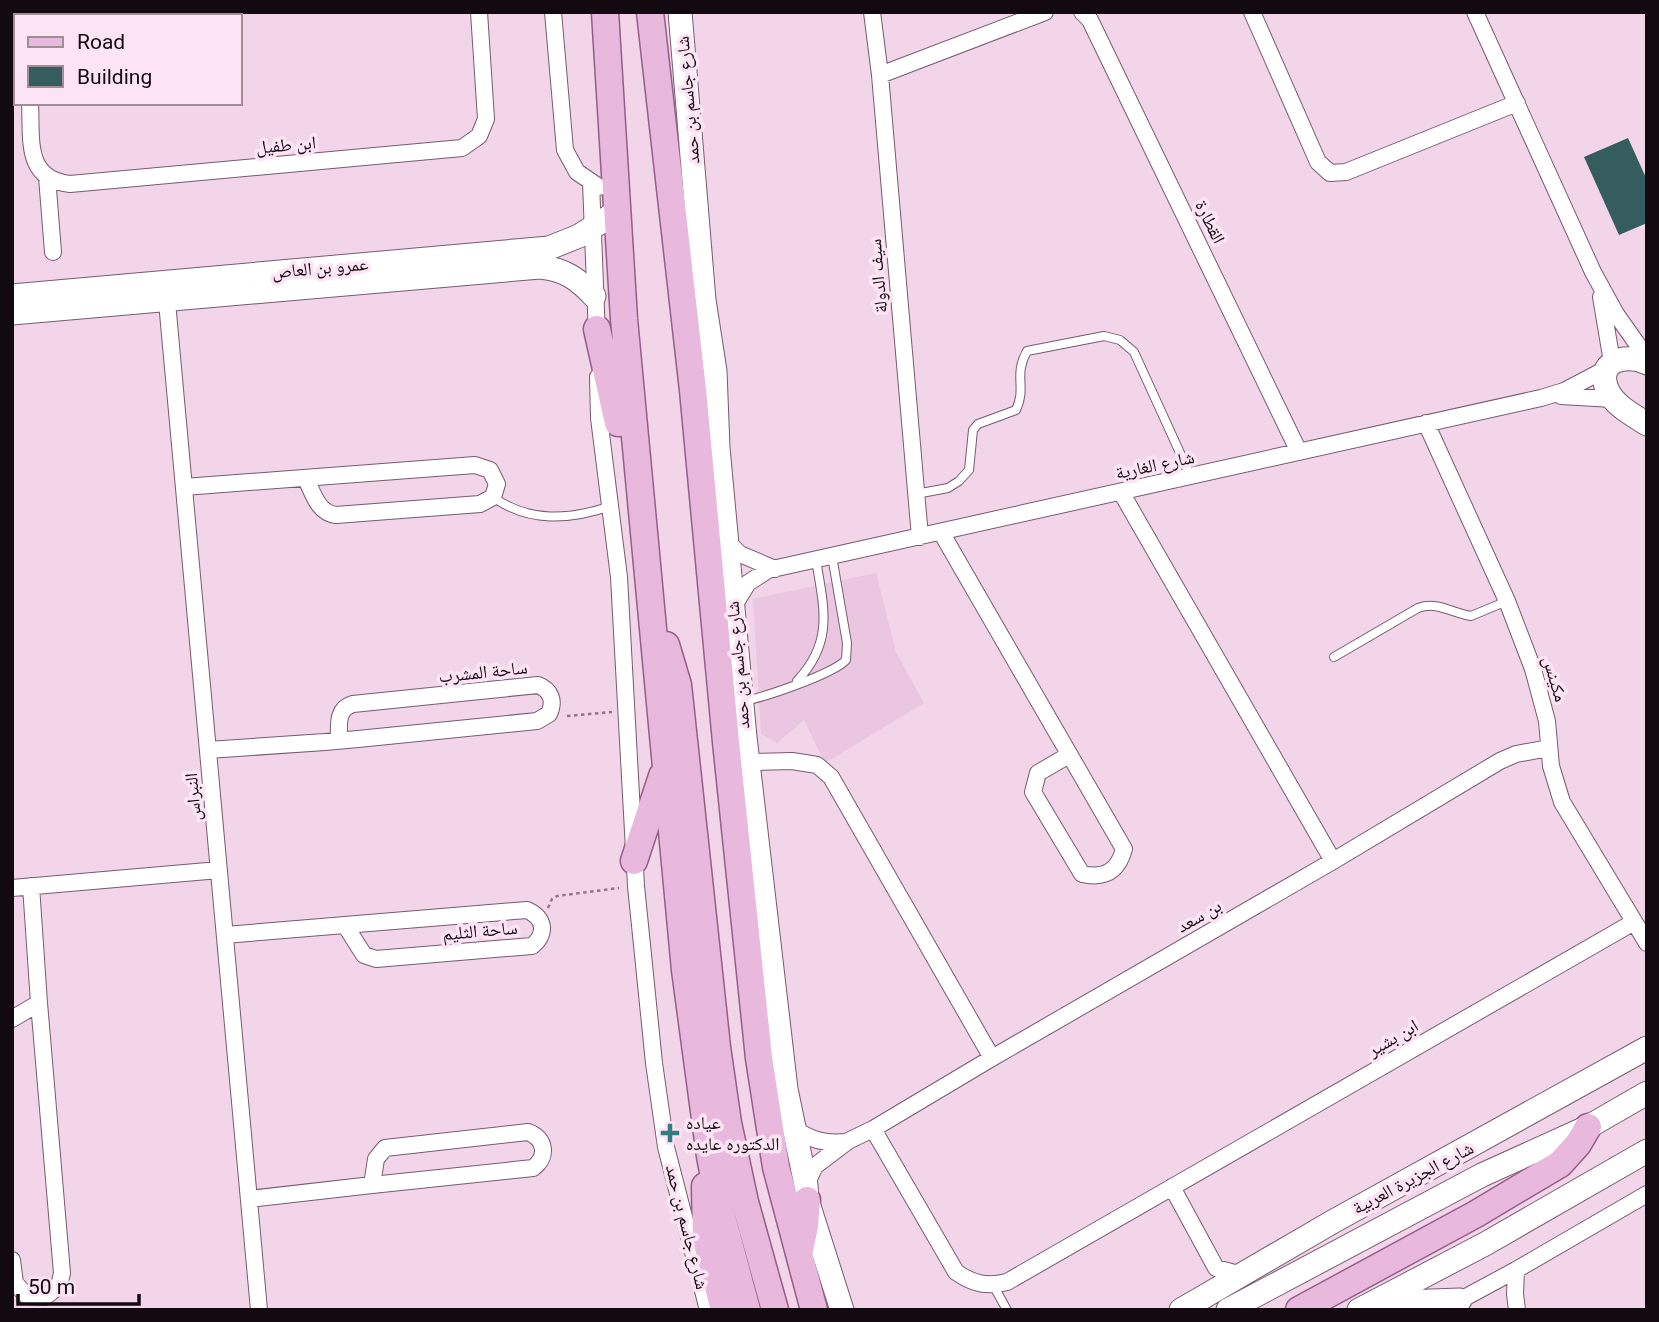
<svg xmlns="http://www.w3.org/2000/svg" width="1659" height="1322" font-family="Roboto,'Noto Naskh Arabic',sans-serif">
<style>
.built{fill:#ebc6e0}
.building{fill:#355d5d}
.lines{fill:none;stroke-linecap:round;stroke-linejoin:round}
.lane-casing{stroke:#765b6e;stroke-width:10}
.street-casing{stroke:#765b6e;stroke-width:18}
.secondary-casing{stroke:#765b6e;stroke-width:25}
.primary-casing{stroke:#955e87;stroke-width:29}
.path{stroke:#8c7887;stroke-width:2.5;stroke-dasharray:3.5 3.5;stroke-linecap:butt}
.lane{stroke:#fff;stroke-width:8}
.street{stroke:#fff;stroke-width:16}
.secondary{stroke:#fff;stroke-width:23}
.primary{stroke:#e9b9dd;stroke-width:26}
.poi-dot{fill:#347d7e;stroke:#fde4f5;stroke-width:2.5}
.labels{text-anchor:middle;stroke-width:7;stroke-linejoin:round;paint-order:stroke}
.street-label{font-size:18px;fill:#130a11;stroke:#fde4f5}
.poi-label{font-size:18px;fill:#130a11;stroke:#fde4f5;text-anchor:start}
</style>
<rect width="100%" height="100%" fill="#f3d5ea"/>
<path class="built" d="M876 573 896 652 924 703 825 763 804 720 777 743 761 734 753 599Z"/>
<path class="building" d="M1628 138 1647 180V223L1619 235 1584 157Z"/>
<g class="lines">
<defs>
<path id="lane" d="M916 494 948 488 959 481 969 470 973 430 978 424 1016 410C1027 387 1013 376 1027 351L1104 336 1120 340 1134 352 1191 477
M493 497C529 523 570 520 611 506
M1334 657 1418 608C1438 601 1451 613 1471 616L1507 601
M797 681C834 642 824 608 816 560
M744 701C765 697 833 674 846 660L847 643 832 556
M993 1285 1007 1310"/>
<path id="street" d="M23 12V16
M553 12 565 150 577 172 599 187
M872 12 880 75 920 537
M1082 12 1090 20 1299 452
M1252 12 1318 162 1330 173 1346 172 1517 103
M1475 12 1593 272 1616 314 1647 358
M149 16 188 12
M880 75 1045 12
M30 103C32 139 24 179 70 184L462 148 479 136 486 119 479 12
M47 177 53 252
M591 182 597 337
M166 291 259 1310
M1601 297 1612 362
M598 377 599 418 619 577 636 886 654 1063 666 1147 708 1310
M1561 396 1613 399
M1426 423 1507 601 1533 669 1547 721 1551 766 1562 802 1647 943
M184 487 475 465 490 470 497 484 493 497 480 504 336 515C318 513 313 493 306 479
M1121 492 1333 861
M941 532 1124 849C1118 871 1105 879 1082 874L1033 792 1038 773 1069 755
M727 542 740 554 775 569
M733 607 748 583 768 570 1541 398 1564 391 1606 369
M208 750 325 742C336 741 347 740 358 739L537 721 549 714C555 701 551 690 538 685L353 704C336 709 339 725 339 741
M748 762 792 761 817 765 831 777 992 1058
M31 886 39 1003
M12 888 219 870
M527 910C545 918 547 934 532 946L376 959 364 955 345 925Z
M225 935 345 925
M12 1019 39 1003 62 1273 59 1286 45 1297 27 1296 15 1283 12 1260
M793 1128C811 1140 824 1144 846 1142
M873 1129 956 1272C973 1284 987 1287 1007 1282L1634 922
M528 1132C546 1139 548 1157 533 1168L372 1185 376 1159 385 1148Z
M806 1185 815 1166 848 1141 873 1129 992 1058 1333 861 1500 761 1516 754 1549 748
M1172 1187 1216 1268 1242 1275
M249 1199 372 1185
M1516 1270 1515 1294 1517 1310
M1453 1304 1516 1270 1647 1194"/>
<path id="secondary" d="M680 12 704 300 715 371 718 448 745 737 786 1089 806 1185 807 1200 842 1310
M12 296 549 248 579 236 618 211
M12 313 540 267C564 269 578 279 594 296
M1647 363C1625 352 1594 362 1608 391 1615 406 1633 415 1647 424
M1378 1301 1403 1302 1460 1300
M1181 1310 1334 1221 1647 1048
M1228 1310 1482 1175 1588 1127 1647 1093
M1359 1310 1485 1244 1647 1151"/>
<path id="primary" d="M605 12 624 319 685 970 710 1156 720 1209 747 1310
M650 12 693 390 726 742 759 1058 776 1167 814 1310
M597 329 618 423
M666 645 678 685 717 1047 728 1123 745 1202 775 1310
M634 861 662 776
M705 1186 706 1240 724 1310
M800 1250 805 1226 807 1200
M1299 1310 1476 1214 1560 1164 1578 1144 1588 1127"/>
</defs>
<use href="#lane" class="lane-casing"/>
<use href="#street" class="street-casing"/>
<use href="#secondary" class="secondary-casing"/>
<use href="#primary" class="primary-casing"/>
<path class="path" d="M567 716 612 712
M548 908 552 899 557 896 619 888"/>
<use href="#lane" class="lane"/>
<use href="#street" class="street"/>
<use href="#secondary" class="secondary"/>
<use href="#primary" class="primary"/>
</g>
<path class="poi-dot" d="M666.5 1122.5h7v7h7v7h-7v7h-7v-7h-7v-7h7z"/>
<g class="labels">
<g class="street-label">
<text transform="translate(688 100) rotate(-95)" y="6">شارع جاسم بن حمد</text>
<text transform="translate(286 145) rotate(-5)" y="6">ابن طفيل</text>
<text transform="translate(1210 222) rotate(64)" y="6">القطارة</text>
<text transform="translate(320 268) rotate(-5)" y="6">عمرو بن العاص</text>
<text transform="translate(878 276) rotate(-95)" y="6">سيف الدولة</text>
<text transform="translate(1155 465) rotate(-12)" y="6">شارع الغارية</text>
<text transform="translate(738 665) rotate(-95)" y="6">شارع جاسم بن حمد</text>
<text transform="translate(483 672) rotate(-6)" y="6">ساحة المشرب</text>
<text transform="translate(1555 679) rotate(74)" y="6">مكينس</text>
<text transform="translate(193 797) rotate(-95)" y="6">النبراس</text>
<text transform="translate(1199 916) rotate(-30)" y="6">بن سعد</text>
<text transform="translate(480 931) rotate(-5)" y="6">ساحة الثليم</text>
<text transform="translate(1393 1038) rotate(-30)" y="6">ابن بشير</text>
<text transform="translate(1413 1178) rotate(-28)" y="6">شارع الجزيرة العربية</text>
<text transform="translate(687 1227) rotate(76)" y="6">شارع جاسم بن حمد</text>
</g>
<g class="poi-label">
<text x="686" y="1129">عياده<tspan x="686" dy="21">الدكتوره عايده</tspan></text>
</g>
</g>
<rect width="1659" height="1322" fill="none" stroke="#130a11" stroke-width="28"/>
<rect x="14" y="14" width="228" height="91" fill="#fde4f5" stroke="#9f8d9a" stroke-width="2"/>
<rect x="28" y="37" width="35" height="10" fill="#e9b9dd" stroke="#9f8d9a" stroke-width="2"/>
<text x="77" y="49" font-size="21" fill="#130a11">Road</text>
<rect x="28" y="66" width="35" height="21" fill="#355d5d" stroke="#9f8d9a" stroke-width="2"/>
<text x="77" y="84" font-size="21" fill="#130a11">Building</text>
<path d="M18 1294v10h121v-10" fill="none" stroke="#130a11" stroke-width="3.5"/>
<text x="28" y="1294" font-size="21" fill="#130a11" stroke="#fde4f5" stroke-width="5" paint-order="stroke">50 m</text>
</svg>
